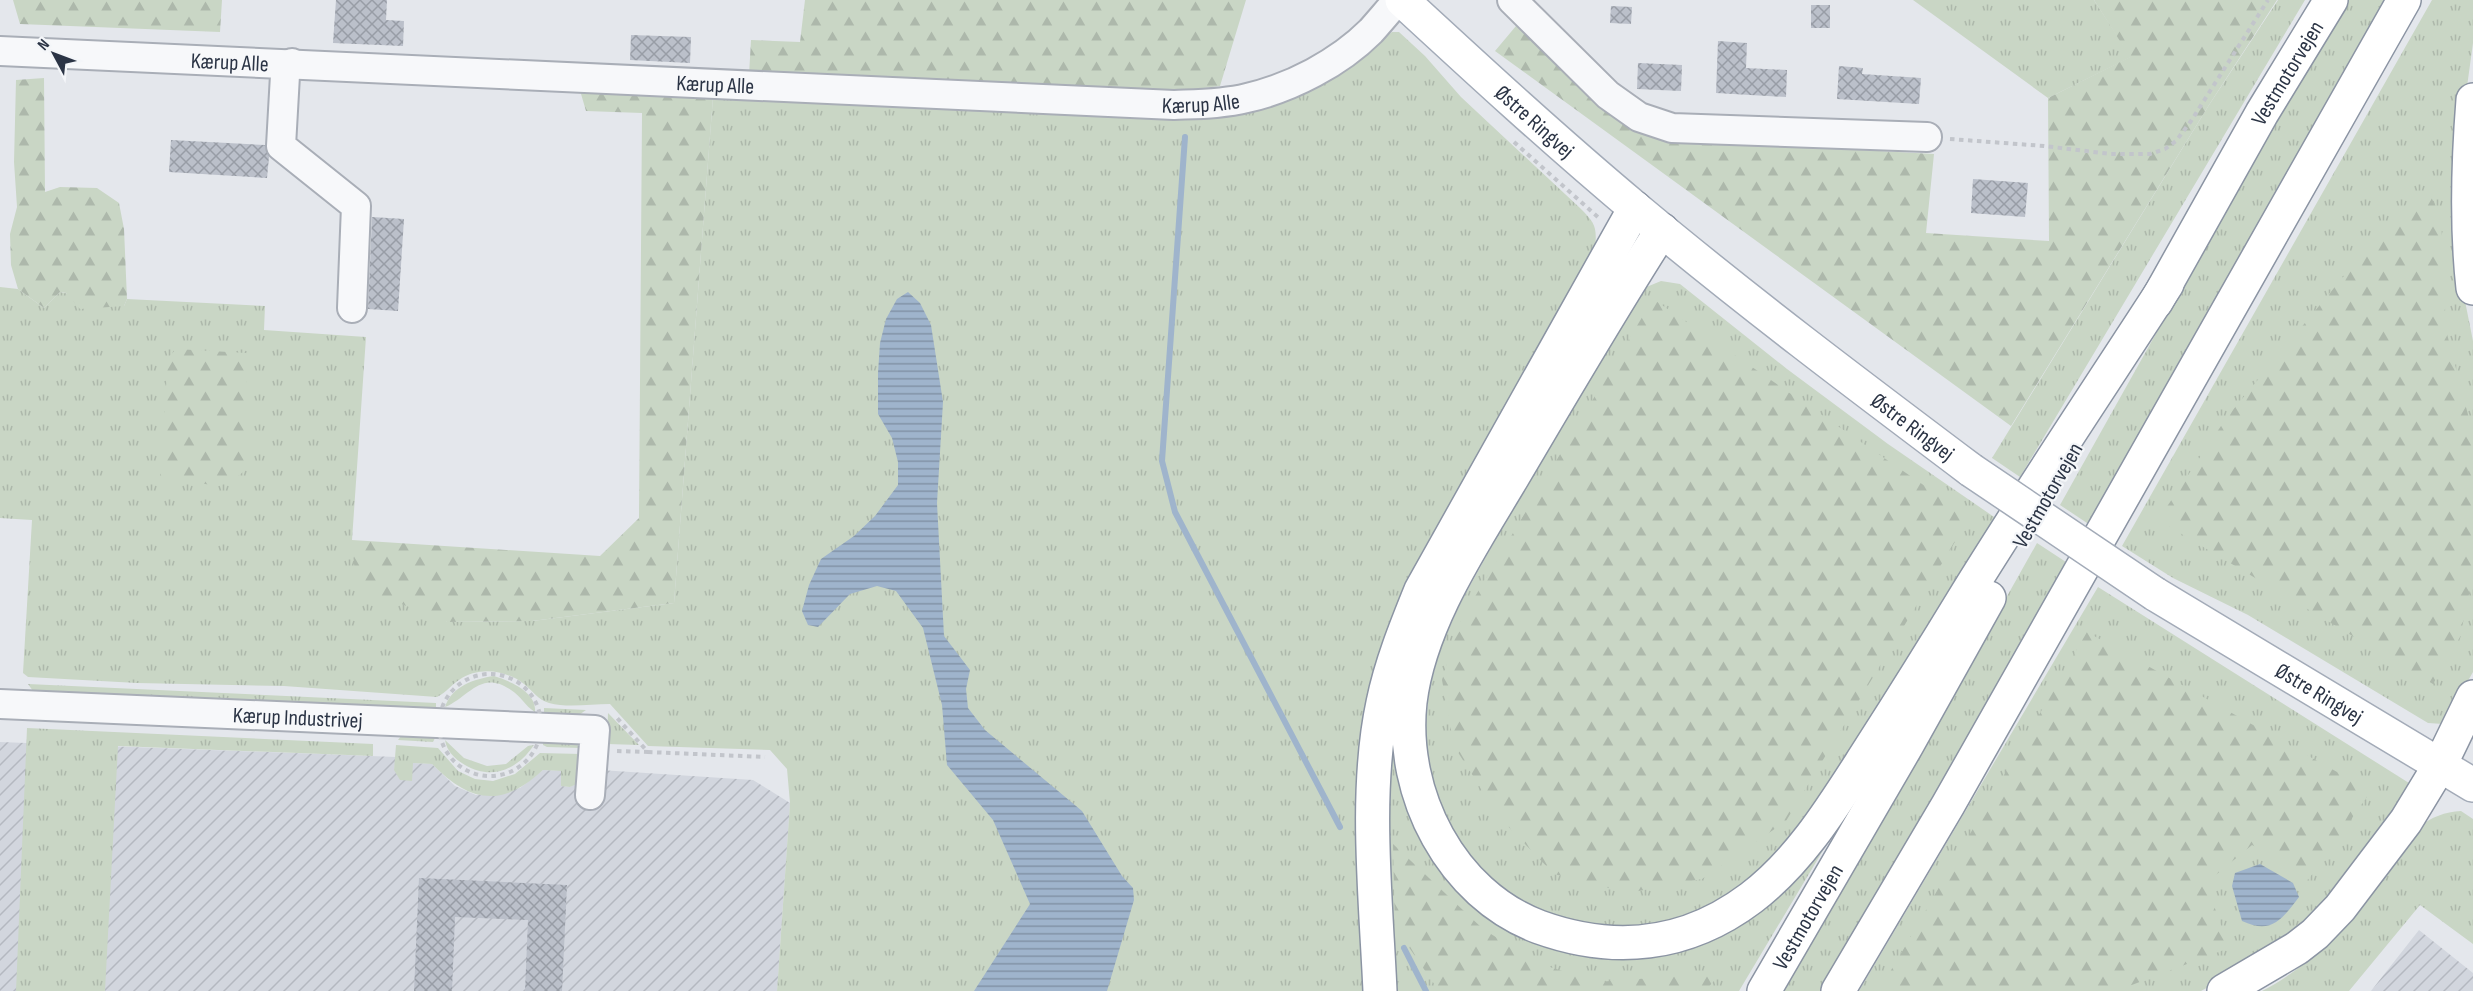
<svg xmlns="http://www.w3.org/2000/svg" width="2473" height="991" font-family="'Sofia Sans Condensed',sans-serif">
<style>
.industrial{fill:url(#industrial-furrows)}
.grass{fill:url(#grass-tufts)}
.forest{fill:url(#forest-firs)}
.water{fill:url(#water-rules)}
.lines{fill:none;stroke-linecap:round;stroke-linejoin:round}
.stream{stroke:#9fb4cc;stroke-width:6}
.building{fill:url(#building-cross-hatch)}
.minor-casing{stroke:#a9aeb7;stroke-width:32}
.major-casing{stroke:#a3abb8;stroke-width:36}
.highway-casing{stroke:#8b94a3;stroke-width:36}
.path{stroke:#c2c5cb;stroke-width:4;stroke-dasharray:4.5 4.5;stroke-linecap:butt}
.minor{stroke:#f7f8fa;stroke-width:28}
.major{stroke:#fff;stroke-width:33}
.highway{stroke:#fff;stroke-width:33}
.major-bridge-casing{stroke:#a3abb8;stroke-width:36;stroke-linecap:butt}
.major-bridge{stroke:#fff;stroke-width:33}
.labels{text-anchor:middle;stroke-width:4.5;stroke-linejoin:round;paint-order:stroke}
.street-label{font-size:22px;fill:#2b3445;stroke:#f4f6f9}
</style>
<defs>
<pattern id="industrial-furrows" width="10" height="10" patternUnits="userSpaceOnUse" patternTransform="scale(1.5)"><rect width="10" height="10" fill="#d2d6de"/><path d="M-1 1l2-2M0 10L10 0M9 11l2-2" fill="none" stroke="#b4b8c0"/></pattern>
<pattern id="grass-tufts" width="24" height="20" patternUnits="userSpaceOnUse" patternTransform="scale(1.5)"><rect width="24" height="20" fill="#c9d6c5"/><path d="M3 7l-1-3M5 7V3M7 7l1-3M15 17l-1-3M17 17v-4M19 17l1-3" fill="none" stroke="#adb8ab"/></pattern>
<pattern id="forest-firs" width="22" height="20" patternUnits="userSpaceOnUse" patternTransform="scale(1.5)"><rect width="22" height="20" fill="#c9d6c5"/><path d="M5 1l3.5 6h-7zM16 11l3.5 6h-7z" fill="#adb8ab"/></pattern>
<pattern id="water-rules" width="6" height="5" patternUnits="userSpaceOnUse" patternTransform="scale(1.5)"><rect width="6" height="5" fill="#9fb4cc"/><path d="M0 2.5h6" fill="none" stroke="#8293a7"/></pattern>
<pattern id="building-cross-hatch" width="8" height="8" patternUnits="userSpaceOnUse" patternTransform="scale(1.5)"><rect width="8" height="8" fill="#bbc0ca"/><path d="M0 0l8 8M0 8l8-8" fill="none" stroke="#989da6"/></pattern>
</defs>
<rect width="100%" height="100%" fill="#e4e7ec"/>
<path class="industrial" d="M0 742 396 757 394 770 413 763 432 764 455 786 476 795 520 788 543 770 562 771V786L570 787 600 770 753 780 790 803 777 991H0Z
M2419 930 2473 973V991H2371Z"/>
<path class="grass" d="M1913 0H2094L2131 57 2048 98Z
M2278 0H2305L2020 477 1992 458 2209 105Z
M2347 0H2390L2090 525 2060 505 2270 130Z
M2432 0H2473V43L2466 94 2465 301 2473 341V672L2443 724 2428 723 2248 615 2173 578 2122 546Z
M1392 32H1399L1425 56 1461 97 1580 208C1596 224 1597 227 1595 250L1422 552 1398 602 1380 655 1362 723 1358 798 1367 991H777L790 803 787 769 770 750 648 746 610 704C591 704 567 708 549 703 538 700 533 691 524 684 506 670 479 666 459 680 451 685 447 692 437 697L284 686 137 683 28 677 23 673 32 520 0 518V287L18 289 44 308 60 292 124 306 127 299 265 306 264 330 366 337 352 540 447 622 532 621 674 603 713 97 1236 115C1304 101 1339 74 1392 32Z
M1661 281 1680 284 1787 369 1888 444 1997 519 1862 737 1787 844 1752 880 1714 905 1672 924 1598 928 1532 908 1507 891 1484 871 1461 846 1442 813 1431 776 1425 737 1429 691 1441 646 1462 600 1543 454 1644 288Z
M2037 543 2069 564 1823 991H1779L1903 781Z
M1443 583 1401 740 1488 908 1681 946 1865 780 1739 991H1388L1383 765Z
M2098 587 2409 783 2403 796 2352 878 2303 928 2262 958 2201 991H1859Z
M494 676C510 681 537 692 535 712 525 706 521 696 511 690 481 669 469 697 445 707 452 686 474 679 494 676Z
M28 684 436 703V707L412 710 33 691Z
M544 708 586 710 576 717 544 714Z
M608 713 639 745 607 744Z
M27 728 373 744V756L118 746 105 991H16Z
M401 736H436L433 742 398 740Z
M445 740 464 758 487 766 506 764 528 746 534 745C518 769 492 781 465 765 455 759 447 752 445 740Z
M543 741 575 743 581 748 547 747 543 745Z
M396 745 438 748 458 771 475 779 493 781 515 774 540 753 581 754 579 783 570 787 561 786V771L543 770C502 808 470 803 432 764L413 763 412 781 400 780 394 770Z
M2461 811 2473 819V944L2420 905 2349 991H2262C2316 963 2355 917 2390 869 2400 856 2407 837 2419 827 2431 817 2445 812 2461 811Z"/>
<path class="forest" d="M13 0H222L220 32 20 24Z
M805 0H1246L1220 86 1171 92 749 75 751 40 800 42Z
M2094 0H2277L2209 105 2011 426 1495 51 1516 26 1659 139 1934 154 1926 233 2049 241 2048 98 2130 57Z
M44 78 45 192 60 187 97 188 119 203 124 229 127 299 124 306 80 309 66 293 60 292 44 308 18 289 11 265 10 234 17 207 14 162 16 80Z
M579 87 713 97 674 603 532 621 447 622 356 586 352 540 600 556 639 518 642 113 586 111Z
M2427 189 2441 217 2446 330 2473 434V575L2460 637 2433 684 2158 520 2227 417 2397 212Z
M1653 299 1970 517 1786 821 1702 879 1628 893 1554 874 1499 817 1454 746 1442 680 1458 625Z
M176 349 246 353 249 454 244 471 235 479 218 486 160 477 168 358Z
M2087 632 2371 791 2308 880 2277 857 2252 845 2206 883 2229 948 2116 991H1879Z
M1393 844 1483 929 1537 963 1597 982 1721 973 1705 991H1439L1395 927Z"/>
<path class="water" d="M908 292 920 303 931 325 943 402 937 503 944 636 970 670 966 689 968 708 985 730 1082 811 1122 876 1133 888 1134 900 1107 991H974L1030 904 993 820 947 765 942 705 923 628 896 591 877 586 850 594 818 627 808 625 802 611 809 585 821 559 854 536 875 516 898 485V462L892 438 878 414V373L880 343 886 319 897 299Z
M2260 864 2293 883 2299 897C2282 919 2272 935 2242 921L2232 886 2235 873Z"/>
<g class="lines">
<path class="stream" d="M1185 137 1162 461 1175 512 1340 827
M1404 948 1426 991"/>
</g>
<path class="building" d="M336 0H387L386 20 404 21 403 46 333 43Z
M1811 5H1830V28H1811Z
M1611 6 1632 7 1631 24 1610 23Z
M631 35 691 37 690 63 630 60Z
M1718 41 1747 43 1746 68 1787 70 1786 97 1716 93Z
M1638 63 1682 65 1681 91 1637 89Z
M1839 66 1863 68 1862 74 1921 78 1919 104 1837 99Z
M171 140 265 145 269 157 267 178 169 172Z
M1973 179 2028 183 2025 217 1971 213Z
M372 217 404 219 398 311 368 309Z
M419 878 567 885 562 991H525L528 920 455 917 452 991H414Z"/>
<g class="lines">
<defs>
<g id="minor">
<path d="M1512 0 1608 95 1639 117 1672 128 1927 137"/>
<path id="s1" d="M0 51 1174 105C1198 104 1223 104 1247 98 1291 88 1339 63 1371 31 1380 21 1389 10 1398 0"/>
<path d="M292 63 285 75 281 146 356 206 352 308"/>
<path id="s2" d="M0 704 595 730 590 795"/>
</g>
<g id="major">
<path id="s3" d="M1402 0C1479 71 1555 141 1635 208 1745 300 1858 385 1971 470"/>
<path id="s4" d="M2155 594 2473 785"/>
</g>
<g id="highway">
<path d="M2473 100C2468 163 2466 225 2473 288"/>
<path d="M1662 230C1612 308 1565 388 1518 468 1477 538 1420 619 1410 702 1400 794 1451 894 1539 927 1614 954 1686 947 1751 898 1801 860 1834 805 1868 752 1900 702 1932 651 1963 600 2029 493 2099 389 2167 284"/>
<path id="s5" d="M2156 302 2262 113 2331 0"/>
<path d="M1380 991C1376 901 1364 791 1383 703 1391 664 1406 627 1421 590L1635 208"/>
<path id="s6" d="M1764 991 1907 745 1989 598"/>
<path d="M1838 991 1948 805 2404 0"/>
<path d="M2224 991 2297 948 2315 934 2340 908 2406 821 2440 765 2473 697"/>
</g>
</defs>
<use href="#minor" class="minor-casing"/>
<use href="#major" class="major-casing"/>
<use href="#highway" class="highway-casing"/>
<path class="path" d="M1950 139 2044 146 2111 154H2150L2165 149 2176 141 2191 121 2268 0
M1514 142 1600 219
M439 725a51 51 0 1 1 102 0a51 51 0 1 1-102 0Z
M617 751 648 752 617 718
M648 752 765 757"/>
<use href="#minor" class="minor"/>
<use href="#major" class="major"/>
<use href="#highway" class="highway"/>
<defs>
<path id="major-bridge" d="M1971 470 2155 594"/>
</defs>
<use href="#major-bridge" class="major-bridge-casing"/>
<use href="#major-bridge" class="major-bridge"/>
</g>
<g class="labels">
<g class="street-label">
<text dy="8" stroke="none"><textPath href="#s1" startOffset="230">Kærup Alle</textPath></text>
<text dy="8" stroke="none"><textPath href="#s5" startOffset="264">Vestmotorvejen</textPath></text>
<text dy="8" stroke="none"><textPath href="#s1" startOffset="716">Kærup Alle</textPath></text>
<text dy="8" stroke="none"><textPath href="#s1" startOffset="1202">Kærup Alle</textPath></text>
<text dy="8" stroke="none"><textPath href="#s3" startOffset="180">Østre Ringvej</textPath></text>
<text dy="8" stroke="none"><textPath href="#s3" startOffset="666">Østre Ringvej</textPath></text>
<text transform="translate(2047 495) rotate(-60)" y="8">Vestmotorvejen</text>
<text dy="8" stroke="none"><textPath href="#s4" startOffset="192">Østre Ringvej</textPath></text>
<text dy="8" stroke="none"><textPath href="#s2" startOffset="298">Kærup Industrivej</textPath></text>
<text dy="8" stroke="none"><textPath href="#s6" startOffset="86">Vestmotorvejen</textPath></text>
</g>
</g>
<g transform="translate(54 54) rotate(311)" stroke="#f4f6f9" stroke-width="4.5" paint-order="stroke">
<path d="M0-4.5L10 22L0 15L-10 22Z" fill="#2b3445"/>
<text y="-9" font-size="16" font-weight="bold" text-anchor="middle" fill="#2b3445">N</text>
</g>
</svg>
